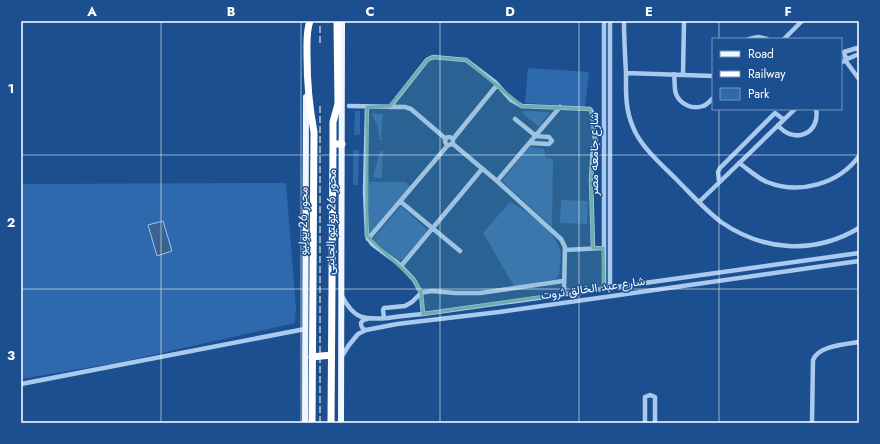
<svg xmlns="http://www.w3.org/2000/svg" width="880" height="444" font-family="Jost,Vazirmatn,sans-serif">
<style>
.green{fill:#2e69ad}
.water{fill:#3c6290;stroke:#9cc4f0}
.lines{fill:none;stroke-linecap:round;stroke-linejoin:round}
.minor{stroke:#a9c9ee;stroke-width:4.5}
.major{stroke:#f0f6ff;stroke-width:6}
.highway{stroke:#fff;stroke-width:7}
.rail{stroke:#fff;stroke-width:1;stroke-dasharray:7 3;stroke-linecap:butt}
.marked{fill:#6fada8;fill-opacity:0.2;stroke:#6fada8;stroke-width:3;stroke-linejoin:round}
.grid{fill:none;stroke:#fff;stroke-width:1;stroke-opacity:0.55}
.labels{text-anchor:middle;stroke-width:3;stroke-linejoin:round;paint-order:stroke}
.street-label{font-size:12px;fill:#fff;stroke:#1b4f8f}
.neatline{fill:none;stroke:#fff;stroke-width:1.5}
.grid-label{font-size:13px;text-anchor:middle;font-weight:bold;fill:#fff}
</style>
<rect width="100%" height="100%" fill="#1b4f8f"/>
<path class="green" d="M528 68 589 72 585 107 525 103Z
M355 111H360V135H354Z
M523 111 550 112 539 127 524 115Z
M372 113 383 114 381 137 383 140H380L378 128Z
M529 147 544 149 545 157 553 159 552 227 502 181Z
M353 150H359L358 185H353Z
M380 151H383L382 178 373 177Z
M369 182H406L411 188 369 234Z
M286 183 296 307 295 323 121 362 21 379V184Z
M561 200 588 201 587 224 560 223Z
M510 202C526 210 555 231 560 250 561 258 560 267 559 275L556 279 514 286 483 233Z
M401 206 428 230 404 259 398 261 373 239Z"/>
<path class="water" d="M163 221 172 251 157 256 148 225Z"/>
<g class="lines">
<path class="minor" d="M624 21C624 38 625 55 626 73 626 91 625 109 633 127 640 146 662 165 677 180 691 194 705 210 721 222 763 251 814 255 859 228
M749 39 758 37 767 39
M784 39 802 21
M846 59 844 52 857 48 859 51
M845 60 859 79
M841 63 845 60 859 54
M626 73 713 76
M674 74C675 80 674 88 676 94 680 104 692 110 703 106 707 105 710 101 713 98
M683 75 684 21
M349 106 405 107 411 109 446 139
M367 107 365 192 367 236 372 244 399 264 414 280 421 293 423 314
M390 107 427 60 433 57 466 60 495 82 511 100 522 106 590 109 593 114 594 135 596 141 593 148 591 179 593 248
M515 119 536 136 549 137 552 141 549 144 530 143
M778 125C793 145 821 134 816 109
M445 141a4 4 0 1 1 8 0a4 4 0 1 1-8 0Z
M453 139 497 85
M453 144 497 181 561 239 565 247 564 293
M739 163C748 169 757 178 767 182 799 195 839 184 859 156
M497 181 560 107
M719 181 718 172 720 168 775 113 783 119
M401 202 460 251
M699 202 795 109
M368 239 448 145
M565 250 603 248
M401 266 482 169
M610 287V21
M604 288V21
M342 296C354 319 363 320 388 318 400 316 411 315 423 314L859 253
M384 318 383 310 384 308 405 306 412 302 421 293 425 292 432 291 455 293H480L563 281
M366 330C362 329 361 327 361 323L363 320 367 319
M342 356 349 345 358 334 366 330 397 324 499 312 859 261
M21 384 305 329
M645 423V397L650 395 655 397V423
M812 423 813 360C818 346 846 344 859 342"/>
<path class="major" d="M305 423 306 97
M341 423 342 21"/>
<path class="highway" d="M310 21C306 32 307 43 307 55 307 81 309 106 314 132L312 423
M333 144H342
M312 357 331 355
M331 423 333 144V122L338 104 337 21"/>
<path class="rail" d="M320 43V21
M320 106V423"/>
</g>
<path class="marked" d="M433 57 466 60 522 106 590 109 596 141 591 179 593 248H603L604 288 423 314 421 293 414 280 367 236V107L390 106 427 60Z"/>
<path class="grid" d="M161 21V423M301 21V423M440 21V423M579 21V423M719 21V39M719 109V423M21 155H859M21 289H859"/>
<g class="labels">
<g class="street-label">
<text transform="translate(594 154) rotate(-90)" y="4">شارع جامعه مصر</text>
<text transform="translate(303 221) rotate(-89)" y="4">محور 26 يوليو</text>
<text transform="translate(331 222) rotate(-89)" y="4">محور 26 يوليو الجانبى</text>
<text transform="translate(593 288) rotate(-8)" y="4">شارع عبد الخالق ثروت</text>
</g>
</g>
<rect width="880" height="444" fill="none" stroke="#1b4f8f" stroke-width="44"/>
<rect x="712" y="38" width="130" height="72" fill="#1b4f8f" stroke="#7695bc"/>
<rect x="720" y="51" width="20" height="6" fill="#f0f6ff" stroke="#7695bc"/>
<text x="748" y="58" font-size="12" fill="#ffffff">Road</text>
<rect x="720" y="71" width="20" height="6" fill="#ffffff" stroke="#7695bc"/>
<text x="748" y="78" font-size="12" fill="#ffffff">Railway</text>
<rect x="720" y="88" width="20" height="12" fill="#2e69ad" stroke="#7695bc"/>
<text x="748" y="98" font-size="12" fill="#ffffff">Park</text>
<rect x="22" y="22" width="836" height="400" class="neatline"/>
<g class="grid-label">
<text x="92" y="16">A</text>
<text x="231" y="16">B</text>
<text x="370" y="16">C</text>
<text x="510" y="16">D</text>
<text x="649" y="16">E</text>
<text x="788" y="16">F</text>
<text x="11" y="93">1</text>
<text x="11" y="227">2</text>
<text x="11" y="360">3</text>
</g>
</svg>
